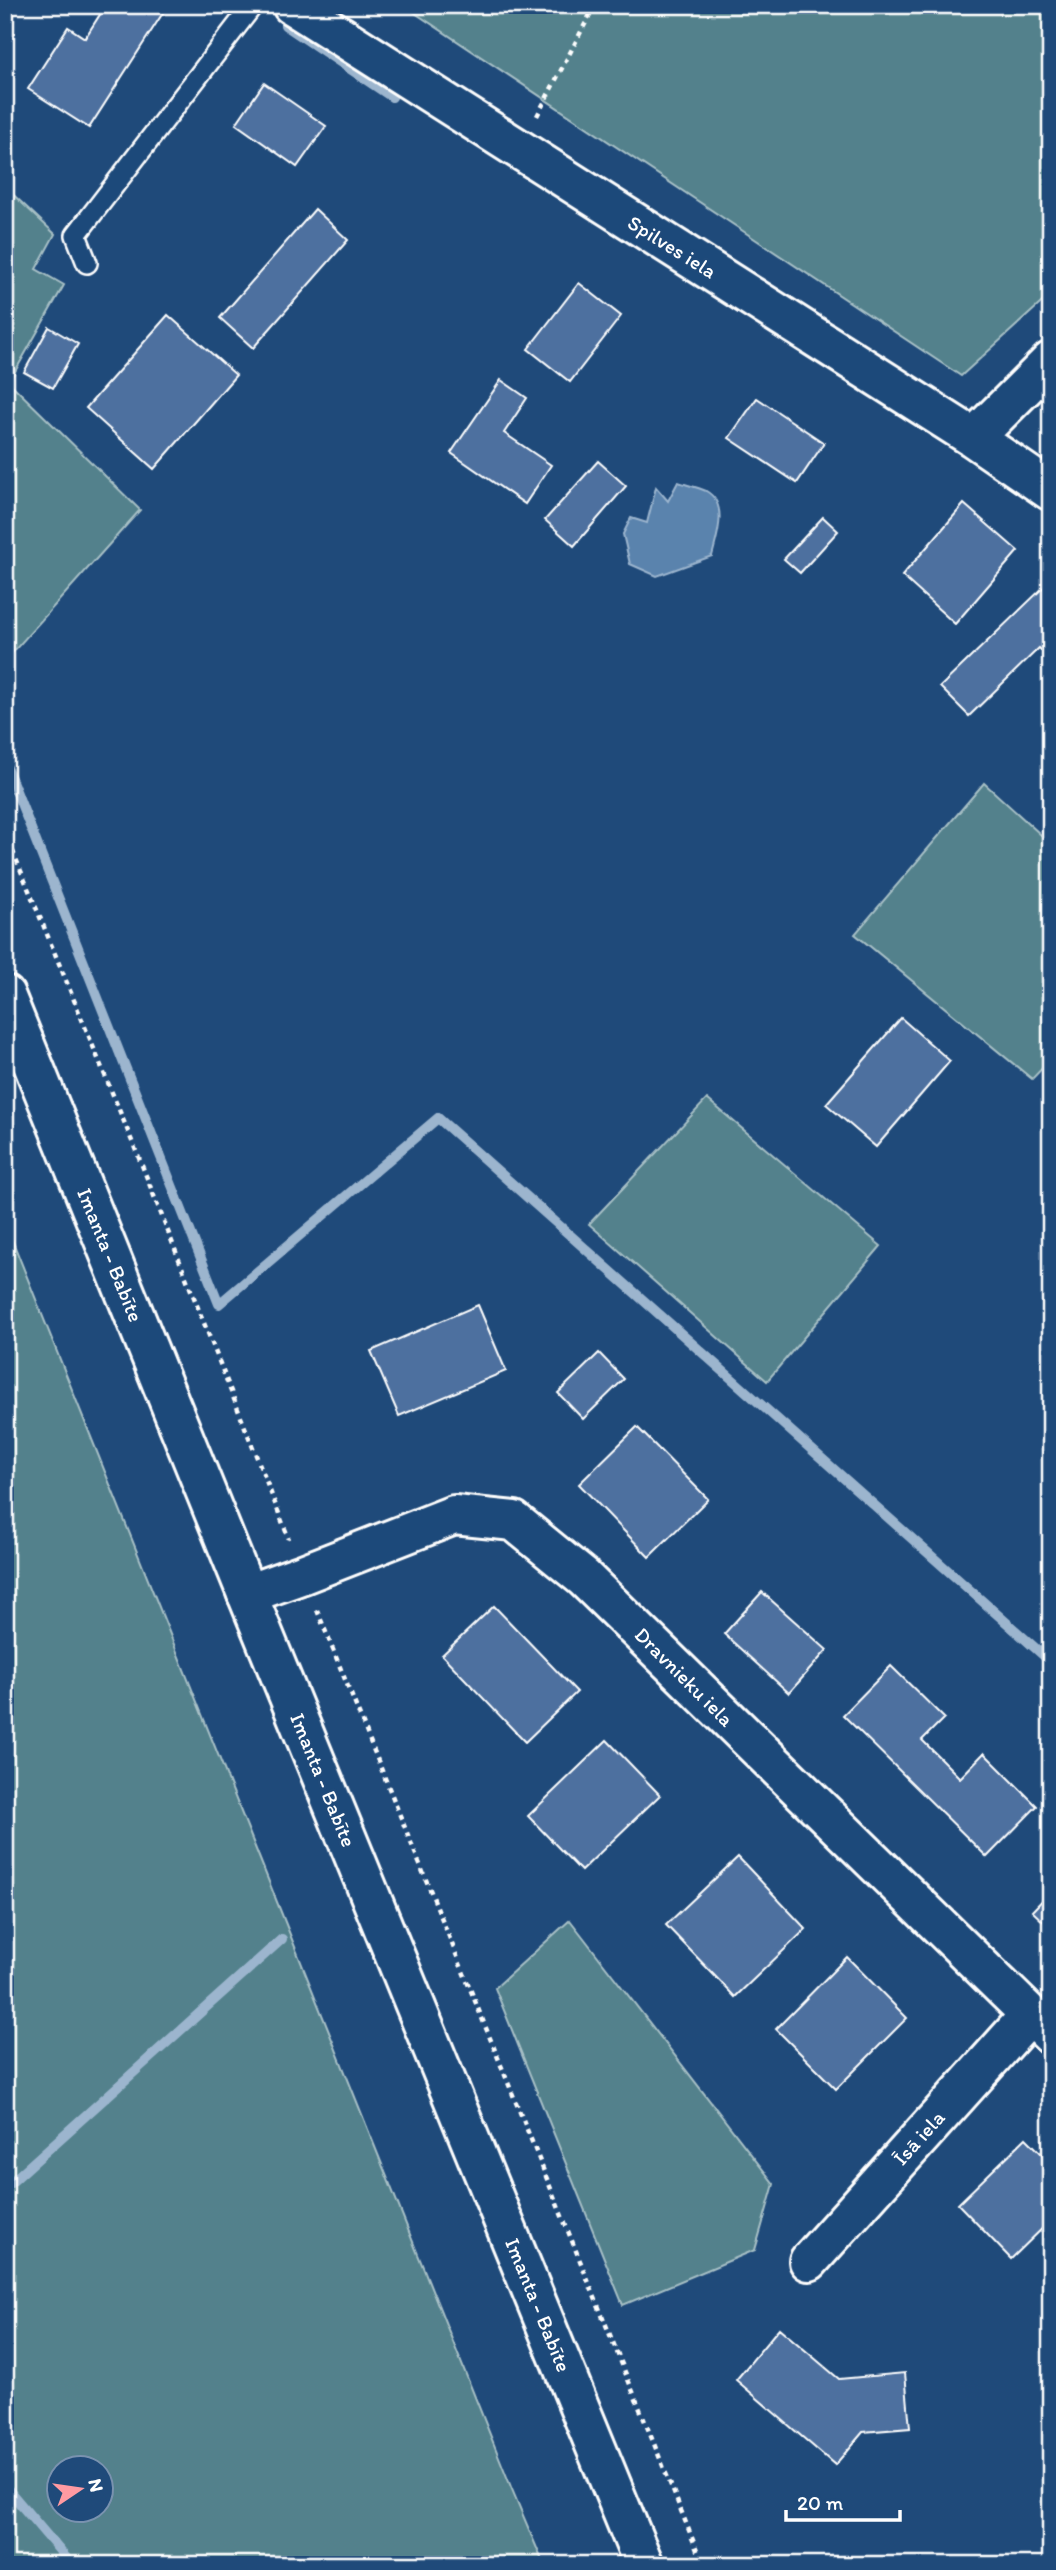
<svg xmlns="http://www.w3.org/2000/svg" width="1056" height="2570" font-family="Itim,sans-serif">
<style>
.green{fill:#52818c;stroke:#a8c0c6;stroke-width:2;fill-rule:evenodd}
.water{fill:#5a83ad;stroke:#9cb5ce;stroke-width:2}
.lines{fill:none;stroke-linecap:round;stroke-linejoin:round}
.stream{stroke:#9cb5ce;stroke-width:10}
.building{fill:#4d709f;stroke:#fff;stroke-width:2}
.lane-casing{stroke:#fff;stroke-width:24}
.street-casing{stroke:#fff;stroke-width:44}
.secondary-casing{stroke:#fff;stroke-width:44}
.path{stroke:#fff;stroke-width:4.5;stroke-dasharray:5 5;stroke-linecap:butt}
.lane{stroke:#1f4a7a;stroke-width:19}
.street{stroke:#1f4a7a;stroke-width:38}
.secondary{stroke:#1f4a7a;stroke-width:38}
.labels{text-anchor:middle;stroke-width:5;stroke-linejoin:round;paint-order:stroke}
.street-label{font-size:21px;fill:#fff;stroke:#1f4a7a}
</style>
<rect width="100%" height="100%" fill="#1f4a7a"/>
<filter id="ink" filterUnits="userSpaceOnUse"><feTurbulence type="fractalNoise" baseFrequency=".0143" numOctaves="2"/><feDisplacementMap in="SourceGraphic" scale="14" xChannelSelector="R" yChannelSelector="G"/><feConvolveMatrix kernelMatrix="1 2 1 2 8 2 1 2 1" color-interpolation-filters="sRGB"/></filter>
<g filter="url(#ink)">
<path class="green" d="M403 5H1051V294L961 376Z
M5 187 55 234 36 269 64 285 9 382 140 510 5 661Z
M984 783 1051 844V1059L1032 1079 855 934Z
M707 1099 881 1246 767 1381 589 1224Z
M5 1222 511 2487 544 2565H5ZM102 2468V2510H60V2468Z
M570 1920 774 2184 755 2250 623 2305 495 1988Z"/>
<path class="water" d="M678 482C687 485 698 487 706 491 729 504 717 536 712 556L657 576 630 564 623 534 631 518 647 523 656 487 668 501Z"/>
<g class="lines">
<path class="stream" d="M285 25 392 97
M5 763 219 1304 438 1118 1051 1662
M5 2188 282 1939
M5 2486 72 2565"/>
</g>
<path class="building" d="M106 5H168L89 128 28 89 68 27 85 38Z
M264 83 326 126 297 167 236 124Z
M315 209 348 240 253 348 220 318Z
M579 283 621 316 570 382 528 349Z
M168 315 236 375 154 469 86 408Z
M49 327 78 344 53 388 24 372Z
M501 380 527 398 504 433 551 465 525 504 451 453Z
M757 398 824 443 797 483 729 438Z
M598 461 626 486 574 546 545 520Z
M964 504 1018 551 955 624 902 576Z
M823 517 838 531 800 573 784 559Z
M1051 580V660L1039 648 969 716 940 687Z
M901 1018 950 1061 876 1147 826 1104Z
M478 1305 506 1371 399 1416 371 1351Z
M599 1353 624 1379 583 1419 558 1393Z
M637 1427 708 1499 649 1557 579 1484Z
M762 1592 827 1650 789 1693 724 1634Z
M494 1606 577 1692 525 1742 442 1655Z
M891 1666 944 1718 922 1740 960 1778 984 1753 1037 1806 987 1857 843 1715Z
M607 1740 660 1795 581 1871 528 1816Z
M738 1857 806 1929 735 1997 666 1925Z
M1051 1891V1929L1032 1911Z
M847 1957 907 2018 836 2089 776 2029Z
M1026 2138 1051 2163V2220L1011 2259 958 2204Z
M779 2328 839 2379 905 2373 910 2428 863 2432 835 2465 736 2380Z"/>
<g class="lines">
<defs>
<path id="lane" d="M87 263 76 235 253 5"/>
<path id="street" d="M292 5 974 438 1051 491
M974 438 1051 361
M247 1594 303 1574 454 1515 514 1521 584 1578 1051 2035
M809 2261 1030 2015"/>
<path id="secondary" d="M5 995 247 1594 644 2565"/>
</defs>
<use href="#lane" class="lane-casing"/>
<use href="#street" class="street-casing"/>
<use href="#secondary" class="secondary-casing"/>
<path class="path" d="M537 116 595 5
M5 832 143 1168 289 1539
M317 1610 703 2565"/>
<use href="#lane" class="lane"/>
<use href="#street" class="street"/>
<use href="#secondary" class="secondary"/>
</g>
</g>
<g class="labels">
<g class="street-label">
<text transform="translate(672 247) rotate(32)" y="7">Spilves iela</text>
<text transform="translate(110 1255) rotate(68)" y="7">Imanta - Babīte</text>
<text transform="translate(684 1677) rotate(45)" y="7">Dravnieku iela</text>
<text transform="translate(323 1780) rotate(68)" y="7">Imanta - Babīte</text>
<text transform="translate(919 2138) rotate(-48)" y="7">Īsā iela</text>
<text transform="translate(538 2305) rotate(68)" y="7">Imanta - Babīte</text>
</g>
</g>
<rect width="1056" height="2570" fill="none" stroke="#1f4a7a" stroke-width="28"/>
<rect x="14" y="14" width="1028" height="2542" fill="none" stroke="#fff" stroke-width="2.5" filter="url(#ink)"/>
<g transform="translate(80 2489) rotate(77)"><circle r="33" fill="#1f4a7a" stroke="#7992af" stroke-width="2"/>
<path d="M0-5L12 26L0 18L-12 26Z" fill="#ff9aa2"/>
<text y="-10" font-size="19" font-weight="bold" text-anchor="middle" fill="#ffffff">N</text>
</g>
<path d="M786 2510v10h114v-10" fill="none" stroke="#ffffff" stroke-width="3.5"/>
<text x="797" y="2510" font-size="21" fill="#ffffff" stroke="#1f4a7a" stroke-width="5" paint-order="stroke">20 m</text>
</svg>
